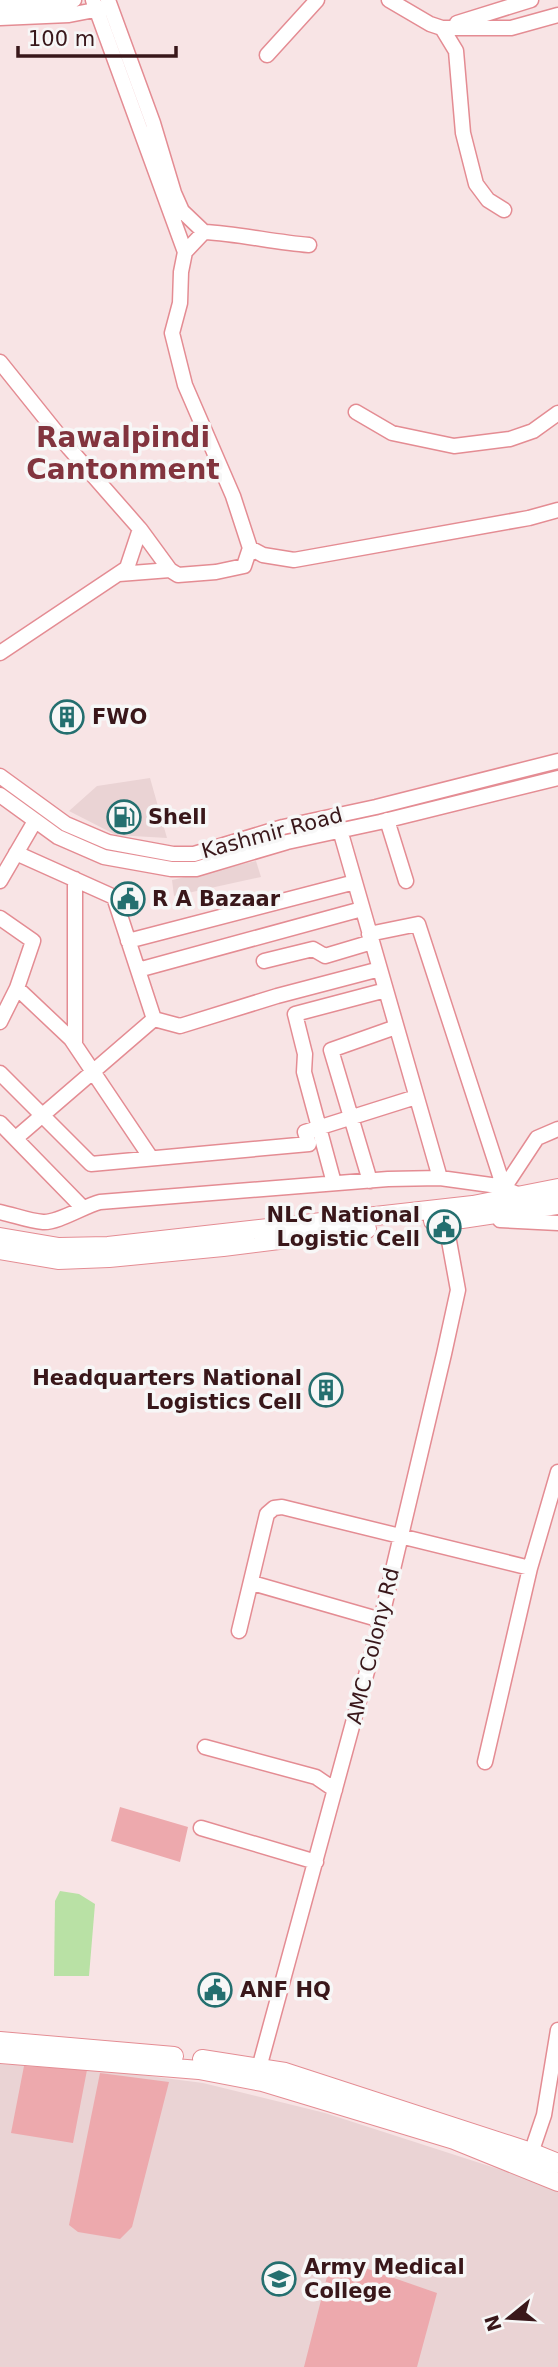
<svg xmlns="http://www.w3.org/2000/svg" width="558" height="2367" font-family="'DejaVu Sans',sans-serif">
<style>
.built{fill:#ead3d4}
.green{fill:#eda9ad}
.water{fill:#b9e1a5}
.lines{fill:none;stroke-linecap:round;stroke-linejoin:round}
.minor-casing{stroke:#e48c93;stroke-width:17}
.major-casing{stroke:#e48c93;stroke-width:20}
.minor{stroke:#fff;stroke-width:14}
.major{stroke:#fff;stroke-width:18}
.labels{text-anchor:middle;stroke-width:7;stroke-linejoin:round;paint-order:stroke}
.poi-label{font-size:21px;font-weight:bold;fill:#39171a;stroke:#f7f7f7;text-anchor:start}
.street-label{font-size:21px;fill:#39171a;stroke:#f7f7f7}
.district-label{font-size:28px;font-weight:bold;fill:#82343e;stroke:#f7f7f7}
</style>
<rect width="100%" height="100%" fill="#f8e4e5"/>
<path class="built" d="M150 778 167 838 116 835 69 811 97 786Z
M256 861 261 877 174 896 172 880Z
M0 2064 102 2070 203 2083 325 2113 514 2174 558 2192V2367H0Z"/>
<path class="green" d="M120 1807 188 1827 180 1862 111 1841Z
M24 2066 87 2070 73 2143 11 2133Z
M100 2073 169 2082 132 2227 120 2239 78 2232 69 2225Z
M345 2261 437 2293 417 2367H304L330 2265Z"/>
<path class="water" d="M60 1891 79 1894 95 1904 89 1976H54L55 1901Z"/>
<g class="lines">
<defs>
<path id="minor" d="M108 0 153 123 174 193 182 211 204 232
M389 0 430 24 442 28H511L558 15
M0 5 61 4 74 0
M0 18 69 15 105 8
M457 23 531 0
M442 28 456 51 463 133 476 184 488 200 504 210
M267 55 317 0
M185 252 204 232C240 234 273 242 309 245
M0 362 69 448 140 529 170 570 178 575 216 572 244 566 250 548 233 496 185 385 172 333 180 303 181 272 185 252 93 0
M356 412 392 433 454 446 510 439 533 431 558 413
M250 548 263 555 294 560 529 518 558 510
M119 574 170 570
M0 653 127 568 140 529
M0 776 66 824 108 842 173 854H194L283 827 376 807 558 761
M0 795 58 837 104 857 171 869H196L287 842 380 822 558 778
M387 820 406 881
M338 823 440 1178 498 1186 522 1196
M16 853 114 897 154 1019 16 1138
M0 881 35 821
M0 918 33 941 17 988 0 1022
M369 934 418 924 504 1188
M128 941 355 882
M264 961 313 949 325 956 372 942
M138 970 362 909
M17 988 71 1039 151 1158
M154 1019 180 1026 277 996 380 969
M75 1045V879
M0 1073 91 1164 309 1144 305 1132 416 1097
M0 1123 82 1207
M370 1181 331 1050 396 1027
M334 1183 304 1072 305 1054 295 1014 386 990
M504 1188 537 1138 558 1129
M0 1212C14 1215 29 1221 43 1222 58 1223 84 1206 100 1202L388 1179 440 1178
M500 1220 558 1223
M252 1583 381 1620
M239 1631 267 1514 274 1508 282 1507 530 1568
M205 1747 316 1777 335 1790
M485 1762 530 1568 558 1472
M201 1828 316 1862
M259 2068 381 1620 444 1354 458 1290 445 1219
M528 2162 544 2115 558 2030"/>
<path id="major" d="M433 1221 462 1219 558 1205
M0 1237 59 1247 108 1246 473 1205 558 1188
M0 1250 58 1260 109 1258 223 1247 367 1229
M0 2041 174 2056
M0 2054 199 2070 262 2082 454 2140 558 2182
M202 2059 285 2072 531 2152 558 2163"/>
</defs>
<use href="#minor" class="minor-casing"/>
<use href="#major" class="major-casing"/>
<use href="#minor" class="minor"/>
<use href="#major" class="major"/>
</g>
<defs>
<symbol id="building-ring" viewBox="-11 -11 22 22"><circle r="9.5" fill="#f7f7f7" stroke="#246f6f" stroke-width="1.5"/><path d="M-4-6H4V6H1V3H-1V6H-4ZM-2.5-4.3h1.7v1.8h-1.7ZM.8-4.3h1.7v1.8H.8ZM-2.5-1h1.7V.8h-1.7ZM.8-1h1.7V.8H.8Z" fill="#246f6f"/></symbol>
<symbol id="fuel-ring" viewBox="-11 -11 22 22"><circle r="9.5" fill="#f7f7f7" stroke="#246f6f" stroke-width="1.5"/><path d="M-5.5-6h7V0h2V4h1.3V-2.5L3-4.5l.8-.8L6-3V5H2.5V1h-1V6h-7ZM-4.2-4.7v3.2H.2V-4.7Z" fill="#246f6f"/></symbol>
<symbol id="civic-ring" viewBox="-11 -11 22 22"><circle r="9.5" fill="#f7f7f7" stroke="#246f6f" stroke-width="1.5"/><path d="M-.6-6.5H3V-4.5H.6V-3L4-1V1h2V6H-6V1h2V-1L-.6-3ZM-1.2 2.5V6h2.4V2.5Z" fill="#246f6f"/></symbol>
<symbol id="university-ring" viewBox="-11 -11 22 22"><circle r="9.5" fill="#f7f7f7" stroke="#246f6f" stroke-width="1.5"/><path d="M0-5L7-2L0 1L-7-2ZM-4 1L0 2.5L4 1V4Q0 6-4 4Z" fill="#246f6f"/></symbol>
</defs>
<g fill-rule="evenodd">
<use href="#building-ring" x="48" y="698" width="38" height="38"/>
<use href="#fuel-ring" x="105" y="798" width="38" height="38"/>
<use href="#civic-ring" x="109" y="880" width="38" height="38"/>
<use href="#civic-ring" x="425" y="1208" width="38" height="38"/>
<use href="#building-ring" x="307" y="1371" width="38" height="38"/>
<use href="#civic-ring" x="196" y="1971" width="38" height="38"/>
<use href="#university-ring" x="260" y="2260" width="38" height="38"/>
</g>
<g class="labels">
<g class="poi-label">
<text x="92" y="724">FWO</text>
<text x="148" y="824">Shell</text>
<text x="152" y="906">R A Bazaar</text>
<text x="420" y="1222" text-anchor="end">NLC National<tspan x="420" dy="24">Logistic Cell</tspan></text>
<text x="302" y="1385" text-anchor="end">Headquarters National<tspan x="302" dy="24">Logistics Cell</tspan></text>
<text x="240" y="1997">ANF HQ</text>
<text x="304" y="2274">Army Medical<tspan x="304" dy="24">College</tspan></text>
</g>
<g class="street-label">
<text transform="translate(272 833) rotate(-15)" y="7">Kashmir Road</text>
<text transform="translate(373 1646) rotate(-76)" y="7">AMC Colony Rd</text>
</g>
<g class="district-label">
<text x="123" y="447">Rawalpindi<tspan x="123" dy="32">Cantonment</tspan></text>
</g>
</g>
<g transform="translate(509 2318) rotate(252)" stroke="#f7f7f7" stroke-width="5" paint-order="stroke">
<path d="M0-5L12 26L0 18L-12 26Z" fill="#39171a"/>
<text y="-10" font-size="19" font-weight="bold" text-anchor="middle" fill="#39171a">N</text>
</g>
<path d="M18 46v10h158v-10" fill="none" stroke="#39171a" stroke-width="3.5"/>
<text x="28" y="46" font-size="21" fill="#39171a" stroke="#f7f7f7" stroke-width="5" paint-order="stroke">100 m</text>
</svg>
